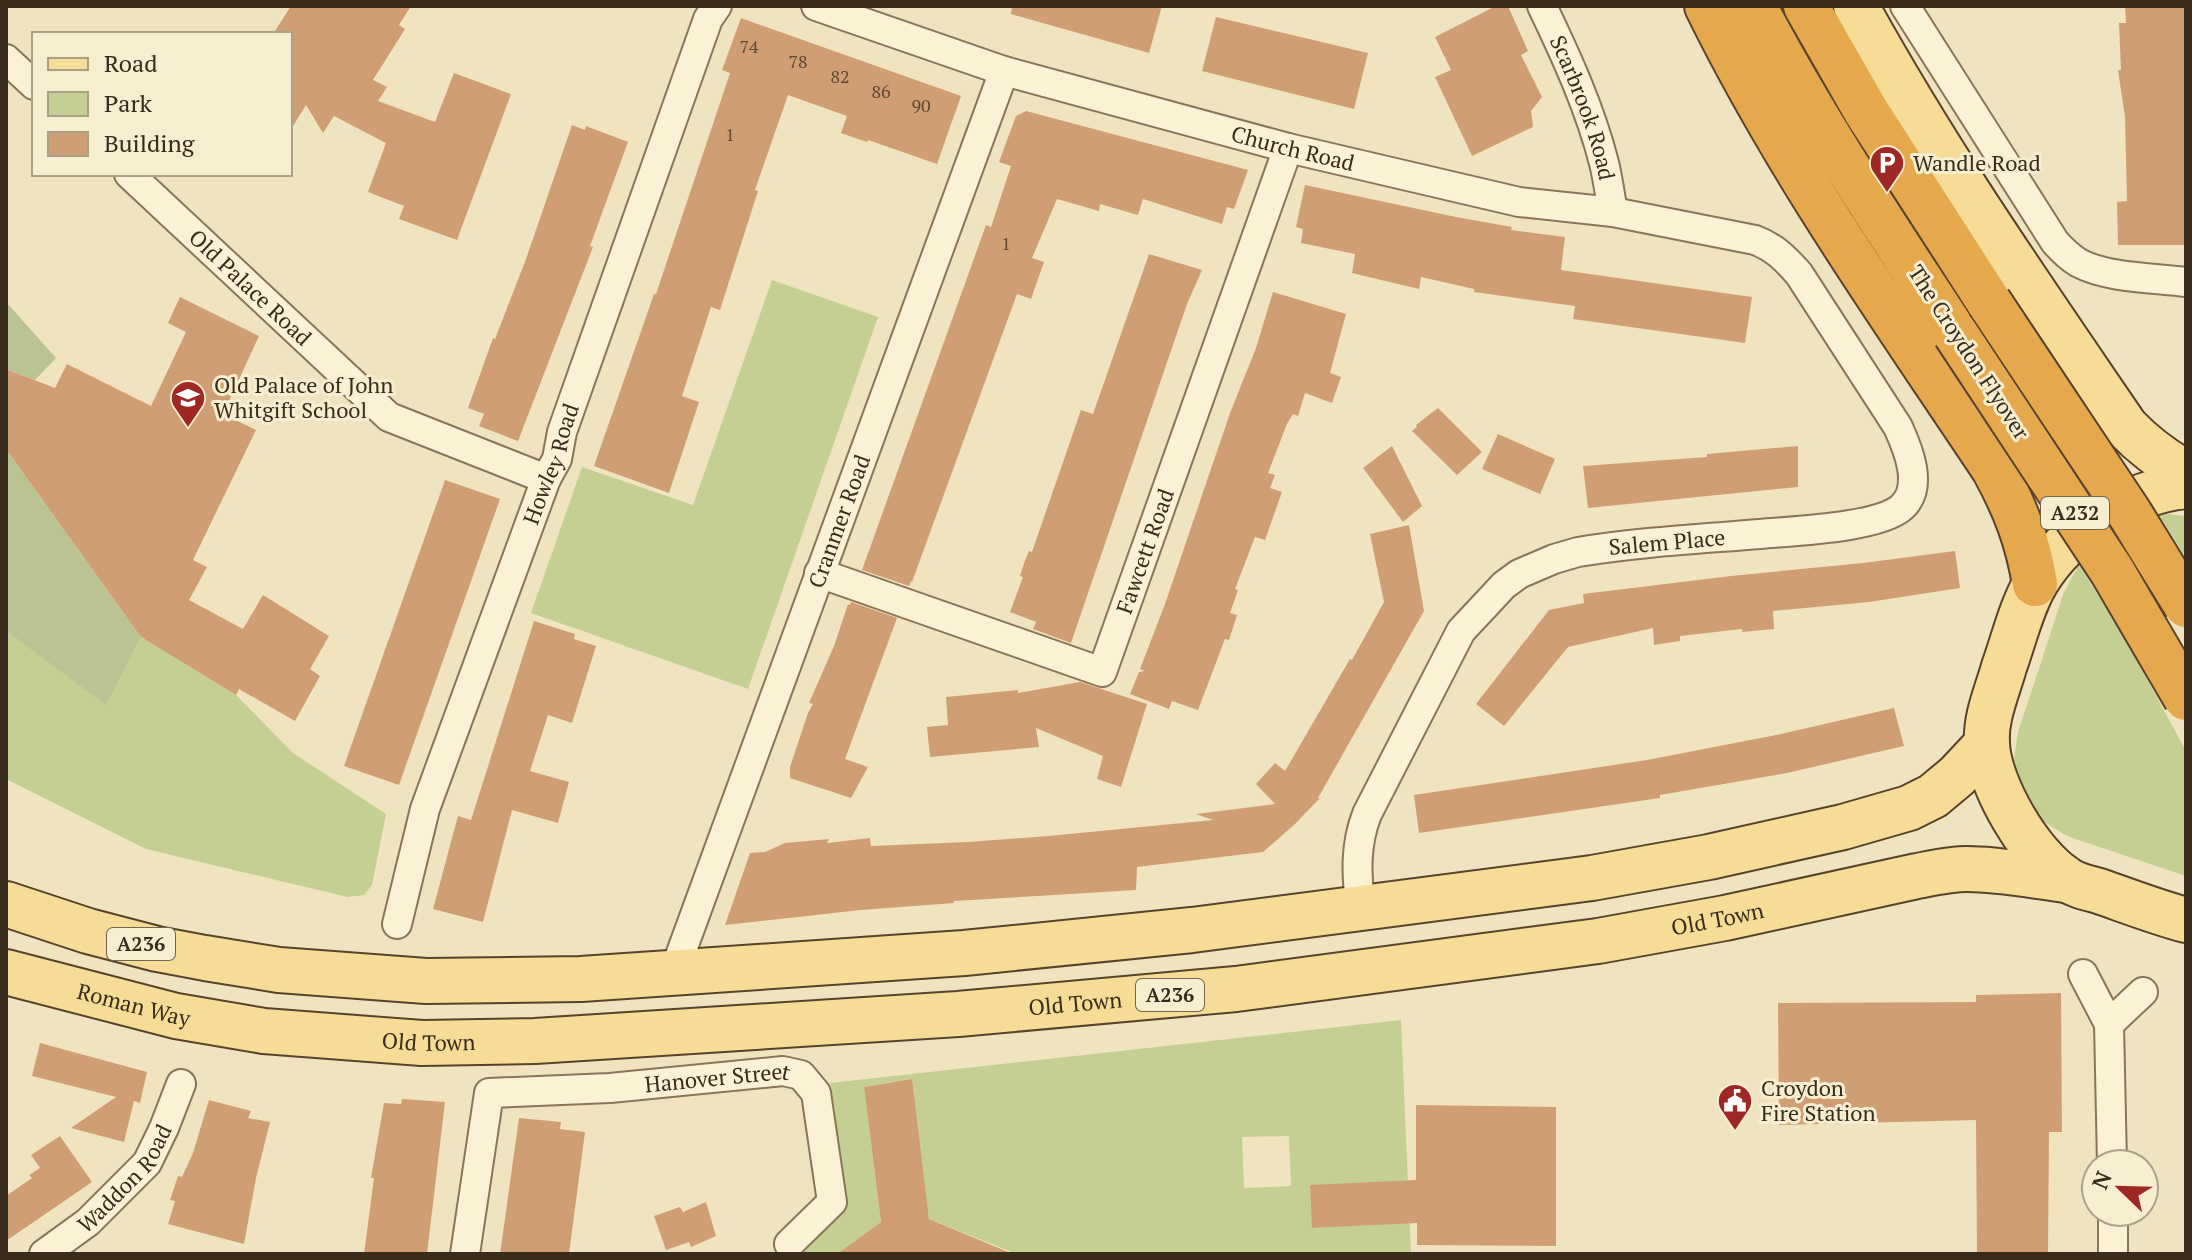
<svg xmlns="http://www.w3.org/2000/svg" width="2192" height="1260" font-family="'PT Serif',serif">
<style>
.green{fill:#c5cf94;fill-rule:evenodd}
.cemetery{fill:#bbc394}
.building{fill:#d09e74}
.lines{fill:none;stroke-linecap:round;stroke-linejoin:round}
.street-casing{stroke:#8a7557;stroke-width:32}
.primary-casing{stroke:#58422c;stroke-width:48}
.highway-casing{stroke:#58422c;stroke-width:48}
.street{stroke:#fbf1d4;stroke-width:28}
.primary{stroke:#f6dc96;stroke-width:44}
.highway{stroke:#e5a84c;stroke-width:44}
.highway-bridge-casing{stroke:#58422c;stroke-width:48;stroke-linecap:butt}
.highway-bridge{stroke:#e5a84c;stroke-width:44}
.labels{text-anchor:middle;stroke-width:6;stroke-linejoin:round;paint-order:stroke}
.number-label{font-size:18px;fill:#5f4832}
.shield{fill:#f7eed0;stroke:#726652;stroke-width:2}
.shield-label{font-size:20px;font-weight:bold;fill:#392c1c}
.street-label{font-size:22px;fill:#392c1c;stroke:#f7eed0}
.poi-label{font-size:22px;fill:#392c1c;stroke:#f7eed0;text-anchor:start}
</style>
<rect width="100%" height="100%" fill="#f0e4c0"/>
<path class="green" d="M772 280 878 317 748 689 531 613 582 467 693 505Z
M2158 513 2186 516V558Z
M2079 565 2122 633 2186 751V876L2067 836 2046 823 2035 812 2022 788 2014 758 2018 732 2064 592Z
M6 631 106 704 141 637 236 695 293 753 386 814 372 885 364 895 348 897 146 849 6 779Z
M1401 1020 1411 1254H1017L929 1219 911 1079 864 1087 881 1222 837 1254H798L847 1207 830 1083ZM1289 1136 1291 1186 1244 1188 1242 1137ZM1310 1186 1370 1225 1313 1228Z"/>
<path class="cemetery" d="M6 302 56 358 35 380 6 369Z
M6 449 141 637 106 705 6 631Z"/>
<path class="building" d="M291 6H411L399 25 405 29 373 80 387 87 378 101 435 122 454 73 511 94 457 240 399 219 404 206 368 192 386 143 334 116 323 133 306 105 290 131V34H273Z
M1012 6H1162L1149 53 1011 14Z
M1496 6H1508L1528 51 1521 55 1542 97 1531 111 1533 127 1472 156 1435 77 1451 70 1435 37Z
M2125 6H2186V245H2118L2117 202 2127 201 2125 117 2118 70H2121L2119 23H2126Z
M1216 17 1368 53 1354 109 1202 71Z
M741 18 961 96 937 164 868 140 867 142 841 133 847 116 788 95 755 190 758 191 720 310 711 307 682 396 699 402 669 493 594 466 654 294H656L730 73 722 70Z
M1026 111 1248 170 1234 209 1227 207 1222 224 1143 199 1138 215 1100 204 1099 211 1057 199 1032 258 1044 262 1031 299 1017 294 912 582 911 581 909 586 862 570 986 225 991 227 1011 166 999 162 1016 116Z
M572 125 585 130 586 126 628 142 590 246 593 247 518 441 479 426 484 414 468 408 493 338 495 339 526 259Z
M1305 185 1456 217 1512 227 1511 230 1565 237 1561 270 1752 297 1745 343 1573 319 1575 306 1474 292V289L1421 277 1419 289 1352 273 1355 254 1301 243 1303 229 1296 227Z
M1149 254 1202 270 1187 304 1071 643 1033 629 1036 622 1010 612 1023 577 1020 576 1024 563 1029 551 1032 552 1081 410 1093 414Z
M1273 292 1346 314 1330 373 1341 377 1332 403 1305 393 1298 416 1293 414 1287 424 1268 473 1275 475 1270 488 1282 492 1265 540 1255 537 1235 589 1238 590 1230 613 1237 615 1229 640 1225 639 1198 710 1172 701 1169 709 1130 694 1139 672 1145 671 1140 669 1165 604 1230 413 1256 348Z
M180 297 259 336 223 414 256 430 193 560 207 567 189 600 243 629 263 595 329 636 310 669 320 676 295 721 239 689 236 695 141 637 6 449V369L55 388 67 364 151 406 186 332 168 323Z
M1438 408 1482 452 1457 475 1412 431 1417 427 1416 425Z
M1498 434 1555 459 1540 494 1482 469Z
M1392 446 1422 506 1403 522 1363 468Z
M1798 446V487L1588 508 1583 466 1707 457V454Z
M445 480 500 499 399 785 344 766Z
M1409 525 1424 611 1318 798H1320L1295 824 1263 852 1137 867 1136 890 954 901V903L861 910 725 925 750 853 765 852 785 843 829 839 827 843 870 838 871 846 968 842 1049 836 1213 820 1196 814 1275 804 1256 784 1275 763 1285 771 1350 659 1352 660 1384 602 1370 534Z
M1955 551 1960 588 1869 602 1773 611 1774 629 1742 632V629L1680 636V641L1654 645 1653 628 1568 647 1504 726 1476 704 1549 610 1584 603 1583 594 1731 576 1863 563Z
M851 602 897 618 845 759 868 767 851 798 790 778V767L808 713 813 704 809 703 834 646 848 604 850 605Z
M534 621 575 634 574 639 596 646 572 723 548 715 530 771 569 782 558 823 512 810 483 922 433 909 458 816 471 820Z
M1080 682 1147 704 1121 787 1097 779 1103 756 1036 728 1039 747 930 757 927 727 948 725 946 697 1018 690V693Z
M1894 708 1904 746 1787 773 1660 795V798L1419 833 1414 795 1647 760 1781 734Z
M2061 993 2062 1132H2049L2048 1254H1977L1976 1120 1779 1125 1778 1003 1976 1002V995Z
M40 1043 147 1072 140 1103 134 1101 124 1142 71 1128 116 1097 32 1076Z
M912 1079 929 1219 1013 1254H837L881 1222 864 1087Z
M402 1099 445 1102 427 1254H364L374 1178H371L384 1103 401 1104Z
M209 1100 251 1111 248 1118 270 1122 256 1178 244 1244 168 1224 175 1201 170 1200 178 1176 182 1177 193 1153Z
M1416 1105 1556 1107V1246L1417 1245V1223L1312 1228 1310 1185 1416 1180Z
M519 1118 561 1122 560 1129 585 1132 569 1254H500Z
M60 1136 92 1182 6 1241V1196L32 1178 29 1175 40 1168 31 1155Z
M706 1202 716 1236 691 1247 689 1242 666 1250 654 1216 680 1207 683 1212Z"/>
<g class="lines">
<defs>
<g id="street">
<path id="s1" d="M816 6 1004 71 1288 148 1519 202 1613 212 1755 240C1774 247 1786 259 1799 274L1898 427C1908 449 1924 487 1902 507 1879 528 1792 531 1760 534 1699 539 1638 542 1578 552L1554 559 1519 574 1504 585 1461 631 1367 814C1355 845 1356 875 1361 908"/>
<path id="s2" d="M1542 6C1566 56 1590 108 1604 163 1608 179 1610 196 1613 212"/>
<path d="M1905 6 2055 242C2062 250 2069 257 2079 263 2107 278 2154 278 2186 282"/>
<path d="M6 59 34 85"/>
<path id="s3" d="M129 174 389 417 546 479"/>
<path id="s4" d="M819 573 1102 672 1288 148"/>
<path id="s5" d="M397 924 425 809 546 479 557 459 562 432 708 19 717 6"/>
<path id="s6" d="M674 972 1004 71"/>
<path d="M2083 974 2109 1024"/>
<path d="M2112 1164 2109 1024 2143 992"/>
<path d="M2113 1212V1254"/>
<path id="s7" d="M44 1254 88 1222 147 1163 164 1128 181 1084"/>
<path id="s8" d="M465 1254 489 1093 610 1088 783 1071 801 1075 816 1093 832 1202 789 1244"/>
</g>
<g id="primary">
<path d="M1856 6C1936 152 2032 289 2126 427 2144 446 2163 460 2186 473"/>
<path d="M2186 486C2128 492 2066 532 2036 582 2021 608 2014 639 2004 667 1997 692 1985 718 1987 744 1989 786 2030 855 2065 878 2074 885 2088 888 2099 891 2128 901 2156 912 2186 920"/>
<path d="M6 904 88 931 157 949 205 958 279 970 426 981 581 979 964 953 1192 930 1592 878 1709 857 1843 827 1909 808 1933 796 1957 776 1987 744"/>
<path id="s9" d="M6 972 176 1016 264 1031 422 1043 535 1041 958 1014 1236 989 1598 941 1725 918 1917 876C1933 873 1950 869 1967 869 2000 869 2034 876 2067 880"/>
</g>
<path id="highway" d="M1707 6C1787 169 1894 319 1994 469 2015 507 2028 541 2035 584
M1754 6C1814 120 1885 226 1955 333
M1806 6 1866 111 1989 302"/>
</defs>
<use href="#street" class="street-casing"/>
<use href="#primary" class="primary-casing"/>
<use href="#highway" class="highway-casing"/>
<use href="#street" class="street"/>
<use href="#primary" class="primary"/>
<use href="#highway" class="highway"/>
<defs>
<path id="highway-bridge" d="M1989 302 2130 514 2186 605
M1955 333 2112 571 2186 698"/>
</defs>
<use href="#highway-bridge" class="highway-bridge-casing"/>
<use href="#highway-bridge" class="highway-bridge"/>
</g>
<defs>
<symbol id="parking-pin" viewBox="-11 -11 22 30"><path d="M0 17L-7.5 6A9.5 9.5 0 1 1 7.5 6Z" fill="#9d2824" stroke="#f7eed0"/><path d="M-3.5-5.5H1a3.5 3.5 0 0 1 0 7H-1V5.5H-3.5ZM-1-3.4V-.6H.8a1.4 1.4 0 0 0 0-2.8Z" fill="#fff"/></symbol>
<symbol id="school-pin" viewBox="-11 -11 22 30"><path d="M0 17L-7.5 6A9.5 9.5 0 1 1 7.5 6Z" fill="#9d2824" stroke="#f7eed0"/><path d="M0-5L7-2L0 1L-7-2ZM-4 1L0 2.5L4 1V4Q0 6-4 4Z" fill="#fff"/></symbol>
<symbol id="civic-pin" viewBox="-11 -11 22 30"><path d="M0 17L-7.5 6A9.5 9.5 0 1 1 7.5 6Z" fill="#9d2824" stroke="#f7eed0"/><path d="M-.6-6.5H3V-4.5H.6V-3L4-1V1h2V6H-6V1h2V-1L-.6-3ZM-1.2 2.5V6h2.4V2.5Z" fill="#fff"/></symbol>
</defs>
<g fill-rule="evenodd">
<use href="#parking-pin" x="1867" y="143" width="40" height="54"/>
<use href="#school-pin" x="168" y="378" width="40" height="54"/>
<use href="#civic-pin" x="1715" y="1081" width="40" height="54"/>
</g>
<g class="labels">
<g class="number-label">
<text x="749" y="53">74</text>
<text x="798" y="68">78</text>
<text x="840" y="83">82</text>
<text x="881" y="98">86</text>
<text x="921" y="112">90</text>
<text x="730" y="141">1</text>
<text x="1006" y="250">1</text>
</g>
<g class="shield">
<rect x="2041" y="497" width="68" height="32" rx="6"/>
<rect x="107" y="928" width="68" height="32" rx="6"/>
<rect x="1136" y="979" width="68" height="32" rx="6"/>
</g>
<g class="shield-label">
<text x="2075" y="520">A232</text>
<text x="141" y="951">A236</text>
<text x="1170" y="1002">A236</text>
</g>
<g class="street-label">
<text dy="8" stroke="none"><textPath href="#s2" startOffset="110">Scarbrook Road</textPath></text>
<text dy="8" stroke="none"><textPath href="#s1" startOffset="498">Church Road</textPath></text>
<text dy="8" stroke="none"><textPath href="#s3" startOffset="166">Old Palace Road</textPath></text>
<text transform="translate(1969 352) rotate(57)" y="8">The Croydon Flyover</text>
<text dy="8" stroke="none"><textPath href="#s5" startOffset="486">Howley Road</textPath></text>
<text dy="8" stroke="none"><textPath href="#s6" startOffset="480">Cranmer Road</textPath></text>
<text transform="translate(1667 542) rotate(-5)" y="8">Salem Place</text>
<text dy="8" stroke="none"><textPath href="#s4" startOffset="428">Fawcett Road</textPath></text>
<text dy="8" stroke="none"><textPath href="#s9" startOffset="1726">Old Town</textPath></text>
<text dy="8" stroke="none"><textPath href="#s9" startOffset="1078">Old Town</textPath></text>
<text dy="8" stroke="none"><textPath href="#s9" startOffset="132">Roman Way</textPath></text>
<text dy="8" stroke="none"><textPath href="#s9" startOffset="430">Old Town</textPath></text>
<text dy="8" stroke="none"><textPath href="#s8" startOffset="392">Hanover Street</textPath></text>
<text dy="8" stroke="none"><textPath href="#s7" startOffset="112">Waddon Road</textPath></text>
</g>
<g class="poi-label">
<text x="1913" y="171">Wandle Road</text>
<text x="214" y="393">Old Palace of John<tspan x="214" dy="25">Whitgift School</tspan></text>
<text x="1761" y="1096">Croydon<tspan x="1761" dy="25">Fire Station</tspan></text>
</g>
</g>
<rect width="2192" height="1260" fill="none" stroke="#392c1c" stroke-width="16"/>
<rect x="32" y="32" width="260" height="144" fill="#f7eed0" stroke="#aba088" stroke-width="2"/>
<rect x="48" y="58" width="40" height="12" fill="#f6dc96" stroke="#aba088" stroke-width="2"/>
<text x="104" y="72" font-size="24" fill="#392c1c">Road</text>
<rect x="48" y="92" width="40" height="24" fill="#c5cf94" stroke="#aba088" stroke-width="2"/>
<text x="104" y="112" font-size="24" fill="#392c1c">Park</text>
<rect x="48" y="132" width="40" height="24" fill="#d09e74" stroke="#aba088" stroke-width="2"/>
<text x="104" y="152" font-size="24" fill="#392c1c">Building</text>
<g transform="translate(2120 1188) rotate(293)"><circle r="38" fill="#f7eed0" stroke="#aba088" stroke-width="2"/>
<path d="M0-6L14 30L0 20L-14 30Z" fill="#9d2824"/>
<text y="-12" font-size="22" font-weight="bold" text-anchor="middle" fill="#392c1c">N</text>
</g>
</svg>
